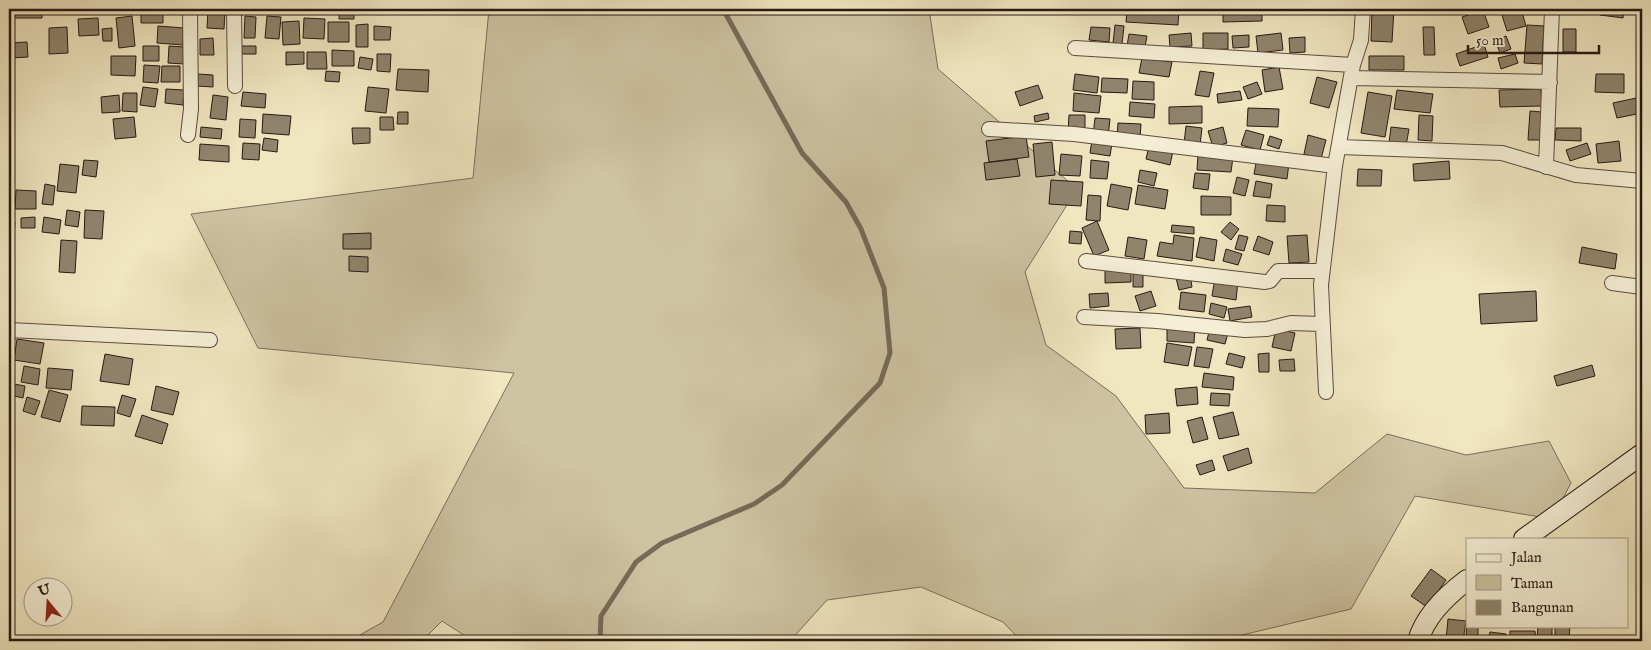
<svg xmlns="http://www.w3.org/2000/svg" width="1651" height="650" font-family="'IM FELL English',serif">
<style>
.green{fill:#cec3a3;stroke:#7b6e5c}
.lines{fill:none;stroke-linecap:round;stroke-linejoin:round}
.stream{stroke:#776a58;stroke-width:5}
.building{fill:#90846d;stroke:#281914}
.street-casing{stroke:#5a4c3f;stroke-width:16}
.secondary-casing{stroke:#281914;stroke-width:22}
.street{stroke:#f5efd6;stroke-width:14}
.secondary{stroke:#f5efd6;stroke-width:20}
</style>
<rect width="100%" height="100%" fill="#f0e6c0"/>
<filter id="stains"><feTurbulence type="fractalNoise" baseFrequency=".004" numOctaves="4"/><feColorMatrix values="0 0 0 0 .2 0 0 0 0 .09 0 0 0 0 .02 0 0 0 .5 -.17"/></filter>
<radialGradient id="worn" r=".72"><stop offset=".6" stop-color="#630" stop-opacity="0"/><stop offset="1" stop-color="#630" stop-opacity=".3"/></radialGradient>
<path class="green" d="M489 9H929L938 69 1077 189 1025 272 1046 345 1116 396 1184 488 1315 493 1387 434 1466 455 1549 441 1571 483 1552 519 1415 496 1351 609 1217 641H1021L1003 622 921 587 827 600 790 641H473L442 621 422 641H349L383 622 514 373 258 348 191 214 473 178Z"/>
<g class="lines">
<path class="stream" d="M600 641 601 616 636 562 662 543 754 504 782 485 880 383 890 353 884 288 861 229 846 202 802 153 723 9"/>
</g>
<path class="building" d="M13 9H42V18H13Z
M73 9H96L97 11 74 14Z
M141 9H163V23H141Z
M242 9H255V13L242 14Z
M339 9H354V19H339Z
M368 9H389V12L368 13Z
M1085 9H1104L1086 14Z
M1127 9H1179L1178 25 1126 22Z
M1223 9H1262V21L1223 22Z
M1372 9H1394L1392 42 1371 41Z
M1500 9H1521L1526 26 1507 31Z
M1577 9H1594V14H1577Z
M1601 9H1624L1623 18 1600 15Z
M208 10 225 11 224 29 207 28Z
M1483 10 1489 27 1468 34 1462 17Z
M132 16 135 46 119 48 116 18Z
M245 16 256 17 255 38H244Z
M267 16 281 17 279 39 265 38Z
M98 18 99 35 79 36 78 19Z
M304 18 325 19 324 39 303 38Z
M299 21 300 44 283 45 282 22Z
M328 22H349V42H328Z
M368 24V47H356V25Z
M1115 25 1124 26 1122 44 1113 43Z
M1527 25 1544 26 1542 64 1524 63Z
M158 26 184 28 183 45 157 43Z
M374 26 391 27 390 40H374Z
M67 27 68 53 49 54V28Z
M1091 27 1110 28 1109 42 1089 40Z
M1423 27H1434L1435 55H1424Z
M112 28V41H103L102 29Z
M1563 29H1576V52H1563Z
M1191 33 1192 46 1170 47 1169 35Z
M1203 33H1228V49L1203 50Z
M1281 33 1283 50 1258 53 1256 36Z
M1129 34 1147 36 1145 47 1127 46Z
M1249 35V47L1233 48 1232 36Z
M1506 36 1511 49 1500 53 1495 40Z
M1305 37V52L1290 53 1289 38Z
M213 38 214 55H200V39Z
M27 42 28 57 11 58 10 43Z
M1484 44 1488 57 1460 66 1456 54Z
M143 46H159V61H143Z
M169 46 185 47 184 64 168 63Z
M241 46H256V54H241Z
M332 50 354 51V66H332Z
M286 52H304V64L286 65Z
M307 52H326L327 69H307Z
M377 54H391L390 72 377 71Z
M1515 54 1518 63 1501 69 1498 58Z
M111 56H136L135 76 111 75Z
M1369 56H1404V70H1369Z
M360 57 373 59 371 70 358 68Z
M1142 58 1172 62 1169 77 1139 73Z
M144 65 160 66 158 83 143 82Z
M162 66H180V82H161Z
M1279 67 1283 89 1265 92 1262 70Z
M398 69 429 70 428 92 396 90Z
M326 71 340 72 339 82 325 81Z
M1200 71 1214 73 1209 97 1195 95Z
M198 74 213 75V87L197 86Z
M1075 74 1099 77 1097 93 1073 90Z
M1596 74H1624V93L1595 92Z
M1317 77 1337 82 1329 108 1310 103Z
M1102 78 1128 79 1127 93 1101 92Z
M1133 81 1154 82V100L1132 99Z
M1257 82 1262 94 1248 99 1243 87Z
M1038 85 1043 98 1020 106 1015 92Z
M143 87 158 89 155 107 140 105Z
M368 87 389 89 386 113 365 111Z
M166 89 184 90 183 105 165 103Z
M1541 89 1542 106 1500 107 1499 90Z
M1397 90 1433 94 1430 113 1394 109Z
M1240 91 1242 100 1218 103 1217 94Z
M243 92 266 94 265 108 241 106Z
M1368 92 1392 96 1385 137 1361 133Z
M123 93H137V112L122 111Z
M1074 93 1101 96 1099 113 1073 111Z
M119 95 120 112 102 113 101 97Z
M213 95 228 97 226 120 210 118Z
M1641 97 1642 113 1617 118 1613 103Z
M1130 102 1155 104 1154 118 1129 116Z
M1202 106V123L1169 124V107Z
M1248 108 1279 109 1278 127 1247 126Z
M1530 111 1542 112 1541 140H1528Z
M398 112H408V124H397Z
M1048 113 1049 119 1035 122 1034 116Z
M263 114 291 116 289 135 262 133Z
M1069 115H1085V132L1068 131Z
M1419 115 1433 116 1432 141 1418 140Z
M134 117 136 137 115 139 113 119Z
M380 117H393L394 130H380Z
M1095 118 1110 119 1108 137 1093 135Z
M240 119 256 120 255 138 239 137Z
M1118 123 1141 124 1140 138 1117 137Z
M1186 126 1202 128 1200 145 1184 143Z
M201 127 222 129 221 139 200 137Z
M1223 127 1227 143 1213 147 1208 131Z
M1391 127 1409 129 1406 146 1389 143Z
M352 128H370V143L353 144Z
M1556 128H1581V141L1555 140Z
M1246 130 1264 135 1260 150 1241 145Z
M1308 135 1326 140 1321 159 1304 154Z
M1026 136 1029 157 989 162 986 141Z
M1270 136 1282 140 1279 149 1267 145Z
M264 138 278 140 277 152 262 150Z
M1092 140 1112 143 1110 156 1090 153Z
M1619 141 1621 161 1598 163 1596 144Z
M1052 142 1055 175 1036 177 1033 144Z
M243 143 260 144 259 160 242 159Z
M1587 143 1591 154 1570 161 1566 150Z
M200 144 229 146V162L199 160Z
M1149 146 1173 151 1170 165 1146 159Z
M1061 154 1082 156 1080 176 1059 175Z
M1198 155 1233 157 1231 172 1197 170Z
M1257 158 1289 163 1287 179 1254 174Z
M1017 159 1020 176 986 180 984 163Z
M84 160 98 161 96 177 82 175Z
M1091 160 1109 162 1107 179 1090 178Z
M1449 161 1450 179 1414 181 1413 164Z
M60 164 79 166 76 193 57 191Z
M1358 169 1382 170 1381 186H1357Z
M1140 170 1157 173 1154 186 1138 182Z
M1195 173 1210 174 1208 190 1193 188Z
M1237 177 1249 180 1245 196 1233 193Z
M1051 180 1083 182 1081 206 1049 204Z
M1256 181 1272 184 1270 198 1253 196Z
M45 184 55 186 53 205 42 204Z
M1111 184 1132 188 1128 210 1107 206Z
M1138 185 1168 190 1165 209 1135 204Z
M16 190 36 191V209H15Z
M1088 195 1101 196 1100 221 1086 220Z
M1201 196 1231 197V215H1201Z
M1267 205 1285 206V222L1266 221Z
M67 210 80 212 78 227 65 225Z
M85 210 104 211 102 239 84 238Z
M35 217V228H21V218Z
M44 217 61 220 59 234 42 232Z
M9 221 15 222 14 236H9Z
M1097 221 1109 250 1094 256 1082 228Z
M1230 222 1239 229 1231 240 1221 232Z
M1172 225 1194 227V234L1171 232Z
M1070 231 1082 232 1081 244 1069 243Z
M371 233V249H343V234Z
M1174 235 1194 238 1192 261 1157 256 1160 242 1173 244Z
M1239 235 1248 237 1244 251 1235 249Z
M1307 235 1309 262 1289 263 1287 236Z
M1258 236 1273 242 1269 255 1253 250Z
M1128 237 1147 240 1144 259 1125 256Z
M1200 237 1217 240 1214 261 1196 257Z
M61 240 77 241 75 273 59 272Z
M1582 247 1617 254 1615 269 1579 263Z
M1226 249 1242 254 1238 265 1223 261Z
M349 256 368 257V272L349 271Z
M1105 268H1131V282L1105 283Z
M1133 269H1143V287H1133Z
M1190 275 1192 287 1179 290 1176 278Z
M1215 278 1238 281 1236 300 1212 296Z
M1151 291 1156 306 1140 311 1135 296Z
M1536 291 1537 321 1481 324 1479 294Z
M1181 292 1206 295 1204 312 1179 309Z
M1108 293 1109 306 1090 308 1089 294Z
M1211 303 1227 307 1224 318 1209 314Z
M1250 306 1252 317 1230 321 1228 309Z
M1167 326 1195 327 1194 343 1167 341Z
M1140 328 1141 348 1116 349 1115 329Z
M1210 328 1228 333 1225 344 1207 340Z
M1276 329 1295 333 1291 351 1272 347Z
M17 339 44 343 40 364 14 360Z
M1167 343 1192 347 1188 366 1164 362Z
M1197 347 1213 349 1209 368 1194 366Z
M1229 353 1245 357 1242 368 1226 364Z
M1269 353V372H1259L1258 354Z
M105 354 133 359 129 385 100 381Z
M1294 359 1295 371H1280L1279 360Z
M1592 365 1595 376 1557 386 1554 376Z
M24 366 40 369 38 385 21 382Z
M48 368 73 370 71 390 46 388Z
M1204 373 1234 377 1233 390 1202 387Z
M9 383 25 386 23 398 9 395Z
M156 386 179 392 173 415 151 410Z
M1197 387 1198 404 1177 406 1175 389Z
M49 390 68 395 60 422 41 417Z
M1211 393 1230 394 1229 406 1210 405Z
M122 395 136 399 130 417 117 413Z
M27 397 40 401 35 415 23 411Z
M82 406 115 407 114 426 81 425Z
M1233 412 1239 435 1219 439 1213 417Z
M1169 413 1170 433 1146 434 1145 415Z
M142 415 168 424 162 444 135 436Z
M1202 417 1208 439 1193 443 1187 421Z
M1248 448 1252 463 1228 471 1223 456Z
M1212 460 1215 470 1200 475 1196 465Z
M1431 569 1446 580 1427 607 1411 596Z
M1448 619 1466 621 1463 641 1446 640Z
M1467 619V626H1478V638H1466Z
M1538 626H1552V640H1537Z
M1555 626H1570L1569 638H1555Z
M1510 631H1535L1536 641H1510Z
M1490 632 1506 634 1505 641H1488Z
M1429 638 1454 641H1429Z"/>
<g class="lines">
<defs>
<path id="street" d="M234 9 235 86
M1075 48 1353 65
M1351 78 1550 82
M989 129 1074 134 1335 166
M188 135 191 109 190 9
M1340 147 1502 153 1576 175 1642 181
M1546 167 1552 9
M1086 261 1265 282 1270 281 1278 271H1322
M1612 283 1642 287
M1084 317 1157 321 1245 330 1267 329 1291 323 1321 324
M9 330 210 340
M1326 392 1321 285 1335 166 1353 65 1361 40 1363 9"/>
<path id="secondary" d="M1524 539 1642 454
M1418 641C1425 616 1447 595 1467 580"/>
</defs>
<use href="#street" class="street-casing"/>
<use href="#secondary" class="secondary-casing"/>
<use href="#street" class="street"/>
<use href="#secondary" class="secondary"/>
</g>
<rect width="1651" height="650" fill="none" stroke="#f0e6c0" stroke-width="30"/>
<rect x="10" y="10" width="1631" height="630" fill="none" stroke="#281914" stroke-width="2.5"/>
<rect x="15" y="15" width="1621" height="620" fill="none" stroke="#281914"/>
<rect x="1466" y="538" width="162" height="90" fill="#f5efd6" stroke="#a39988"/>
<rect x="1476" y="554" width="25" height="8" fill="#f5efd6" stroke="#a39988"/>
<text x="1511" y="562" font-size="15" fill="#281914">Jalan</text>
<rect x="1476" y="575" width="25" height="15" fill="#cec3a3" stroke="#a39988"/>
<text x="1511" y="588" font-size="15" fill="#281914">Taman</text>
<rect x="1476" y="600" width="25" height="15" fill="#90846d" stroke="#a39988"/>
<text x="1511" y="612" font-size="15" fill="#281914">Bangunan</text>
<g transform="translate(48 602) rotate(342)"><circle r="24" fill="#f5efd6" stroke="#a39988"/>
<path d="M0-4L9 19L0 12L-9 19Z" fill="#8f2418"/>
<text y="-8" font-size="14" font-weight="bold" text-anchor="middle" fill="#281914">U</text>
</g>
<path d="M1468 45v8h131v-8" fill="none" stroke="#281914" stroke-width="2.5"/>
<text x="1476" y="45" font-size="15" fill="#281914" stroke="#f5efd6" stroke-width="4" paint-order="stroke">50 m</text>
<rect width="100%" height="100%" filter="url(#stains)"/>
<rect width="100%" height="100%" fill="url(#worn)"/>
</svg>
